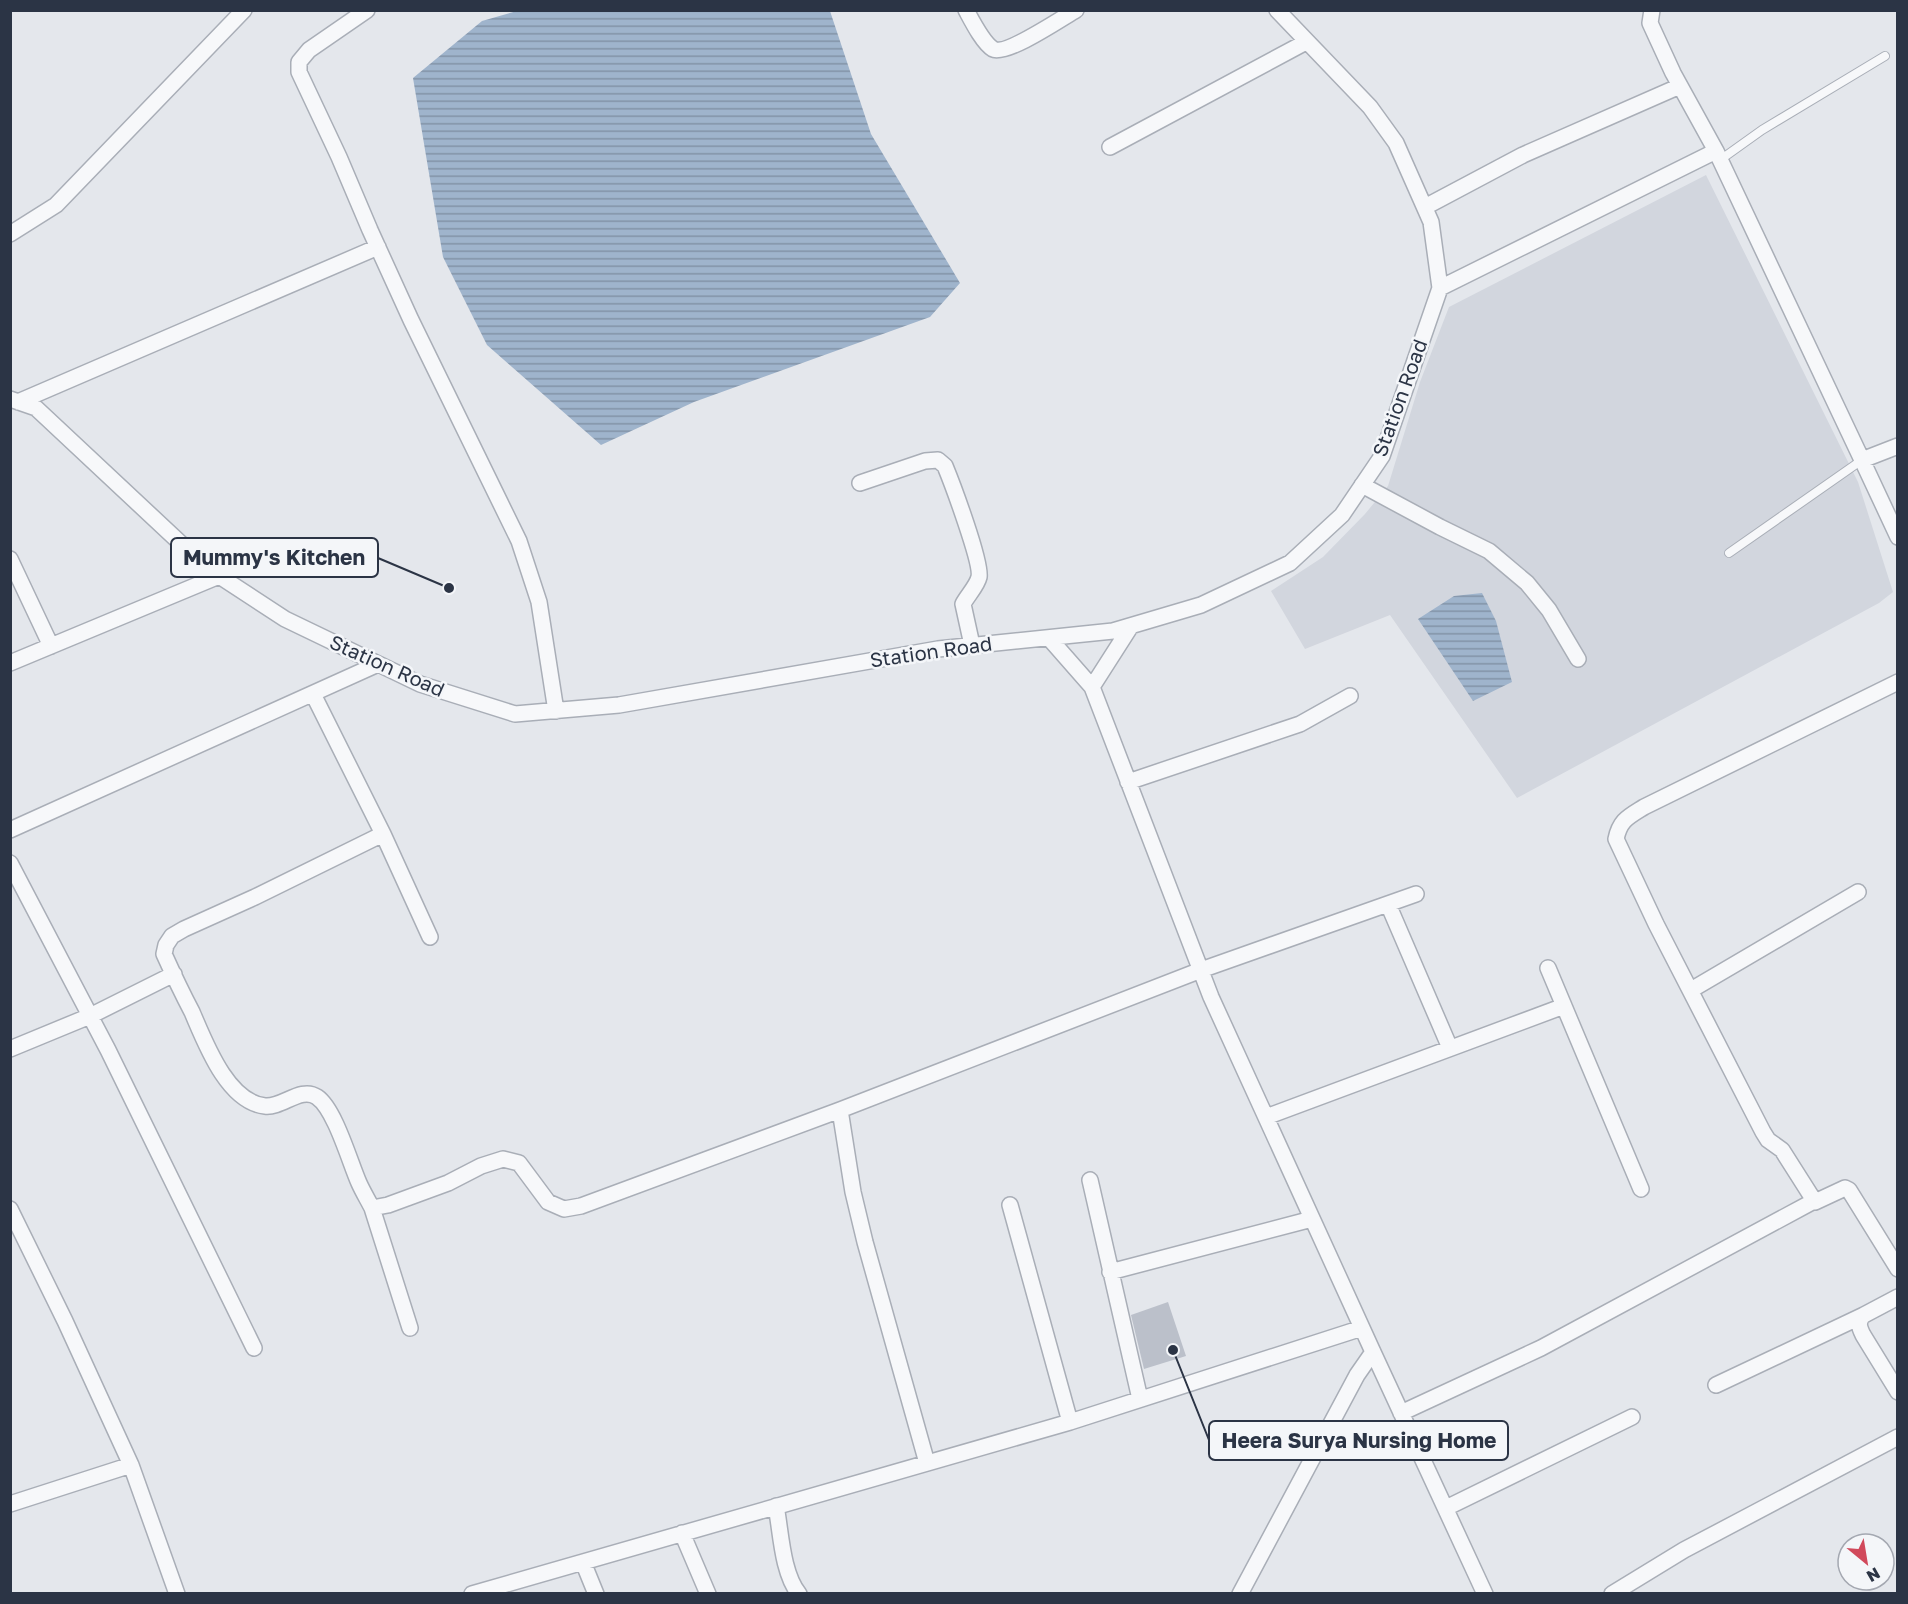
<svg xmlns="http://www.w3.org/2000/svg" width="1908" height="1604" font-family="'Golos Text',sans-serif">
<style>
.built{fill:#d2d6de}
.water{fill:url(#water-rules)}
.building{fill:#bbc0ca}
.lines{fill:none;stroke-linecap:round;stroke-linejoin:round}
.service-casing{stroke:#a9aeb7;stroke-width:10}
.minor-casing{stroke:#a9aeb7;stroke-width:18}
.service{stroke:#f7f8fa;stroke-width:8}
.minor{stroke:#f7f8fa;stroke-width:15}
.labels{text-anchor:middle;stroke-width:5;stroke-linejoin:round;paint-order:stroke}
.street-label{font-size:20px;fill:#2b3445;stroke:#f4f6f9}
.leader{fill:none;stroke:#2b3445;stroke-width:2}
.callout-dot{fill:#2b3445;stroke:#f4f6f9;stroke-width:2}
.callout{fill:#f4f6f9;stroke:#2b3445;stroke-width:2}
.callout-label{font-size:21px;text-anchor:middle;font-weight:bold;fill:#2b3445}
</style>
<defs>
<pattern id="water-rules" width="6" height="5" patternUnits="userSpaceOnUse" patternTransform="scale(1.5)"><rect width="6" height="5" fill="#9fb4cc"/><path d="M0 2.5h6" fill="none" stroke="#8293a7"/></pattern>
</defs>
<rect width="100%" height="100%" fill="#e4e7ec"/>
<path class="built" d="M1706 175 1858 482 1893 592 1879 603 1517 798 1390 615 1305 649 1271 591 1323 557 1365 514 1388 486 1420 382 1449 307Z"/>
<path class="water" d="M517 11H830L871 134 960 283 930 317 694 402 601 445 487 345 443 257 413 78 482 21Z
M1482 593 1496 621 1512 682 1473 701 1418 619 1454 596Z"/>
<path class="building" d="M1168 1302 1186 1356 1144 1369 1131 1315Z"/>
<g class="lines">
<defs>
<path id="service" d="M1720 160 1762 130 1885 56
M1729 553 1862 460"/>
<path id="minor" d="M367 10 309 50 299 62V72L339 157 370 230 411 320 519 541 539 602 556 711
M966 10C972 21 983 43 993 49 1006 56 1062 18 1076 10
M1652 10 1650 23 1673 73 1716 151
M1110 147 1306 42
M1425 207 1523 155 1680 86
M10 234 56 205 244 10
M1440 288 1716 151 1862 460 1898 446
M10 399 36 408 207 568 285 619 420 684 515 714 619 705 938 649 1113 631 1201 605 1290 563 1342 515 1382 456 1440 288 1431 222 1396 143 1370 107 1277 10
M18 402 378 247
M1862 460 1898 537
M860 483 925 461 938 460 945 466C952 483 982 563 979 577 977 586 967 596 963 604L972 645
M1362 485 1440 527 1489 551 1527 583 1549 610 1578 659
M10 559 51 646
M1049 638 1092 687 1211 997 1373 1352 1485 1594
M10 663 219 576
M1898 682 1644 807C1628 817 1620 820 1616 839L1656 924 1763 1132 1768 1140 1782 1150 1815 1202 1845 1188 1849 1190 1898 1269
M1092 687 1131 626
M313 694 383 834 430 937
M1128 782 1300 724 1350 696
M10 830 378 664
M383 834 255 897 184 929 172 936 166 945 164 954C173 974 182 993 192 1012 205 1042 227 1102 265 1106 282 1108 301 1086 317 1097 335 1109 350 1163 359 1183 363 1192 368 1200 372 1208L388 1205 448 1183 481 1166 503 1159 519 1163 548 1202 564 1209 581 1206 840 1110 1201 970 1416 894
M10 863 108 1050 254 1348
M1388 904 1450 1048
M1548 968 1641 1189
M1691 990 1858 892
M10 1049 90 1016 174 974
M840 1110 853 1192 865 1242 927 1463
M1266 1117 1564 1006
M1090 1180 1140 1399
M1010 1205 1070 1422
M372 1208 410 1328
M10 1209 65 1321 131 1465 177 1594
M1110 1272 1312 1219
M1898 1297 1864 1315C1857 1321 1859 1327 1863 1335L1898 1392
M1716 1385 1864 1315
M1401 1413 1541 1348 1814 1201
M10 1504 131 1465
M776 1506C781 1532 782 1573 799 1594
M1446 1508 1632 1417
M682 1533 708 1594
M583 1562 596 1594
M472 1594 1070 1422 1362 1328
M1240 1594 1357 1375 1373 1352
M1612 1594 1684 1550 1898 1437"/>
</defs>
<use href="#service" class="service-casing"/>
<use href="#minor" class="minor-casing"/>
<use href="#service" class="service"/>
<use href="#minor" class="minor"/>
</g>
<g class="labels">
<g class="street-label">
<text transform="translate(1400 398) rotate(-70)" y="7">Station Road</text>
<text transform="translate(931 652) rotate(-8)" y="7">Station Road</text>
<text transform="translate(387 666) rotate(24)" y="7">Station Road</text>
</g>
</g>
<path class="leader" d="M449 588L378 558M1173 1350L1209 1440"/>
<g class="callout-dot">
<circle cx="449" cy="588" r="6"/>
<circle cx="1173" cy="1350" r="6"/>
</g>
<g class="callout">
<rect x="171" y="538" width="207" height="39" rx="6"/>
<rect x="1209" y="1421" width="299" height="39" rx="6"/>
</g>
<g class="callout-label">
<text x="274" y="565">Mummy's Kitchen</text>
<text x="1359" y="1448">Heera Surya Nursing Home</text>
</g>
<rect width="1908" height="1604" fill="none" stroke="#2b3445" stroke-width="24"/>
<g transform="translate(1866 1562) rotate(150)"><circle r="28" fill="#f4f6f9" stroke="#a4a8b1" stroke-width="1.5"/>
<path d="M0-4.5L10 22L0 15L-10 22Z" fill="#d1495b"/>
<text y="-9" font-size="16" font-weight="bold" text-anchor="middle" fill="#2b3445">N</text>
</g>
</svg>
